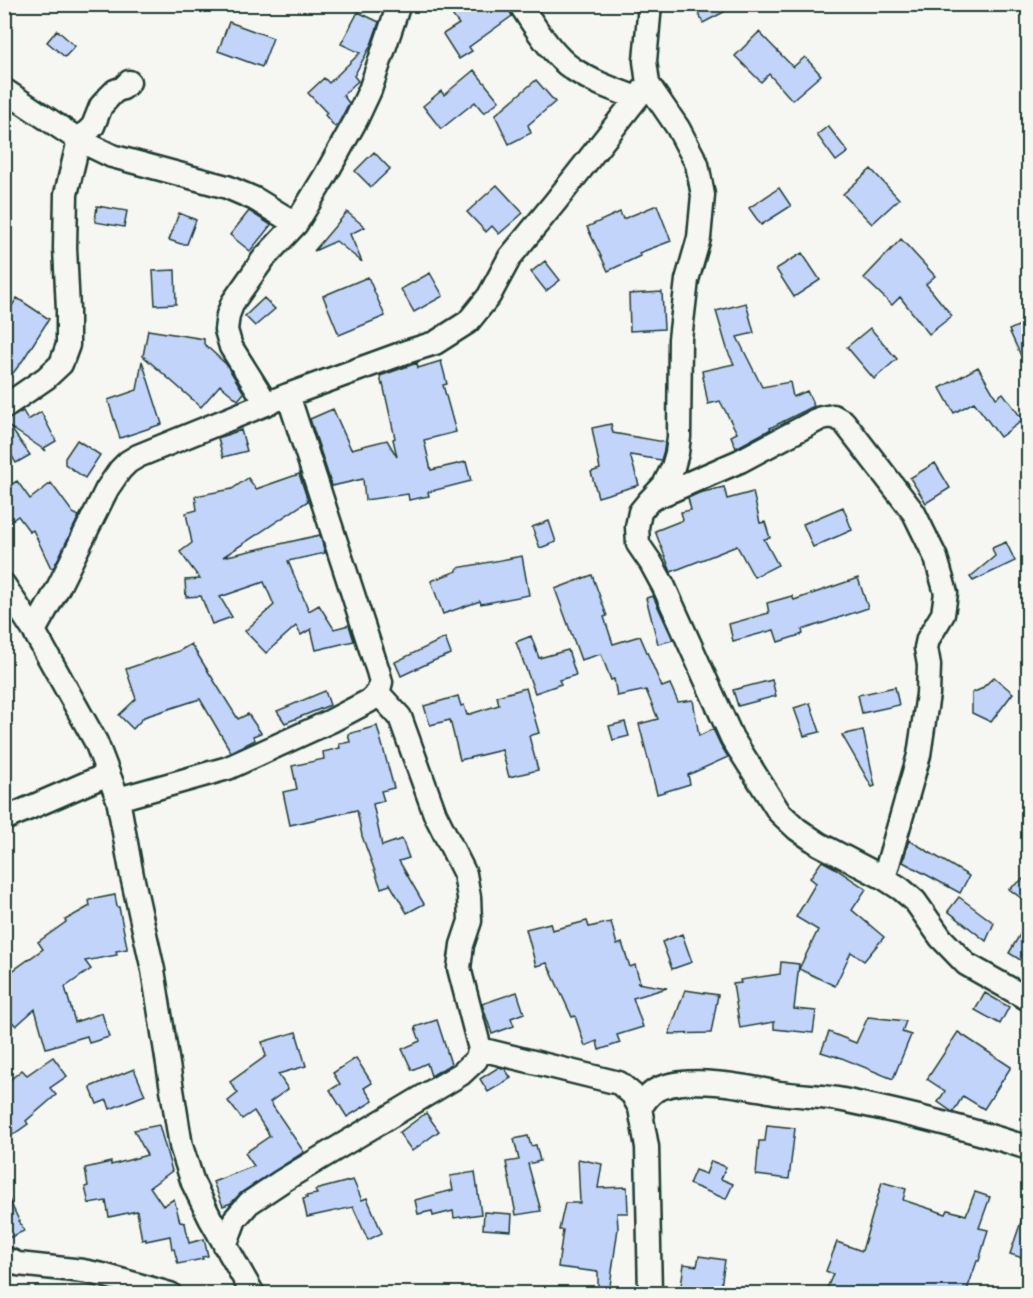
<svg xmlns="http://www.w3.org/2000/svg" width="1033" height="1298" font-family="Sriracha,sans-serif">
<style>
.building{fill:#c2d4fa;stroke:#1f3d34;stroke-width:1.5}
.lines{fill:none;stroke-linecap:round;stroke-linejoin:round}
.minor-casing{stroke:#1f3d34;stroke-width:27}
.minor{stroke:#f6f6f2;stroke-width:22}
</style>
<rect width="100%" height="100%" fill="#f6f6f2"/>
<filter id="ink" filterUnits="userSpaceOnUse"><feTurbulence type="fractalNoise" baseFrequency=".0167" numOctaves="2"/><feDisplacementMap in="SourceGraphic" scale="12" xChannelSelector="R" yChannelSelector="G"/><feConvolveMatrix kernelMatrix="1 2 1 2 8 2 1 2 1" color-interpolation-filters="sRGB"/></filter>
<g filter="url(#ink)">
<path class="building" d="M467 4H507L512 16 469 47 472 51 459 59 443 34 459 24 452 15Z
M694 4H739L703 23Z
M358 12 379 22 371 45 354 76 358 81 343 95 349 103 338 124 335 127 325 115 327 113 308 93 324 78 329 83 360 53 341 44Z
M229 22 273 38 262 67 218 51Z
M57 30 75 46 65 57 47 42Z
M759 32 793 67 805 57 821 75 792 100 769 74 761 82 735 56Z
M474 70 499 101 484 113 475 102 441 129 423 106 441 91 444 95Z
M536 80 555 102 528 125 531 133 509 144 495 115Z
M828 126 848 152 836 161 817 135Z
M374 152 390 169 371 187 355 171Z
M871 169 899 199 872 224 843 194Z
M497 185 523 213 499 234 492 226 486 232 467 212Z
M779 188 791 206 761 225 749 208Z
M657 205 671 241 639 253 640 256 608 271 587 227 620 212 623 219Z
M97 206 127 211 124 227 95 222Z
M249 211 271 225 250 251 230 235Z
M347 212 365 227 350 234 362 262 336 241 314 251Z
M179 213 196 220 187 244H181L169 240Z
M901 239 935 276 926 284 952 316 929 334 900 297 892 305 864 278Z
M802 253 820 280 794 297 776 269Z
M545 261 560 280 546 291 531 272Z
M175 270 176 304 155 305 153 271Z
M430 273 443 296 414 312 401 289Z
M368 277 385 316 339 335 323 296Z
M662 292 664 329 630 331 629 294Z
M17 298 49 319 23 360 4 385V318Z
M264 298 275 309 255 326 245 316Z
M746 303 754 333 737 337 762 387 790 382 793 397 807 391 814 406 770 428 771 429 736 448 731 436 737 433 720 401 708 404 702 371 734 364 728 352 716 311Z
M1029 321V373L1009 330Z
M870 328 897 359 874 379 847 347Z
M148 330 204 339V344L226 364 244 393 238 400 220 385 201 407 143 356Z
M142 361 162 424 120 438 108 400 137 390Z
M441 361 447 384 443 385 456 432 424 440 431 470 466 462 471 481 428 492 429 496 409 500 408 494 365 500 363 479 332 486 310 419 333 409 351 449 387 440 397 457 393 439 395 438 383 384 382 385 380 376 417 363 418 368Z
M978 367 996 398 1003 393 1023 420 1000 437 974 402 954 413 940 388Z
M23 411 28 420 41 412 56 441 44 448 46 451 10 427 30 455 16 463 4 442V420L6 421Z
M611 424 613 433 665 442 664 450 661 460 630 455 639 485 598 497 591 472 600 469 592 428Z
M241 430 247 451 223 457 218 438Z
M77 440 100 455 85 478 65 464V458Z
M935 463 950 488 926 503 910 478Z
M299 474 308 501 223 557 320 535 325 553 288 561 309 611 319 605 334 629 349 625 354 641 316 650 311 629 301 635 296 626 266 653 245 631 274 605 264 582 220 597 232 617 212 624 201 596 186 597 185 580 200 579 180 552 192 543 186 513 197 510 195 496 232 489 248 478 256 489Z
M17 481 30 499 51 483 73 513 79 516 54 567 51 568 33 530 30 532 18 516 4 526V489Z
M724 487 727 499 753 492 760 523 765 522 770 538 764 539 778 565 754 577 737 546 671 572 655 531 683 520 681 512 691 510 688 498 699 493Z
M843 507 852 530 813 547 803 524Z
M549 521 556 542 540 548 532 527Z
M1006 542 1015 561 973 581 970 577 995 556 992 548Z
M522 556 529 595 481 604 480 601 443 614 431 581 457 571V568Z
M592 575 607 616 604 617 613 644 640 636 662 687 670 684 678 702 693 700 699 736 713 729 720 744 728 757 688 775 690 784 657 794 639 724 658 719 646 690 617 696 614 679 611 680 601 654 581 660 555 589Z
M858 578 868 608 802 630 803 634 778 642 774 630 733 641 729 624 769 613 767 603 792 596 794 600Z
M653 596 673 640 658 644 646 598Z
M531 636 539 658 568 650 576 675 559 680 561 684 535 693 516 642Z
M445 638 451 654 433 661 401 676 395 662Z
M191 644 238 719 248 714 261 733 253 736 255 740 231 752 200 699 144 717 133 729 119 715 136 699 126 669 179 651Z
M994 677 1013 693 991 722 972 713V693L981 689Z
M772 680 776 696 738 706 733 690Z
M895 687 899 705 862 713 858 695Z
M526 688 539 733 529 736 538 770 509 777 502 750 460 760 450 720 430 725 424 706 458 696 461 706 464 705 467 715 499 705 497 696Z
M325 691 330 705 285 723 277 711Z
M810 703 820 732 804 736 794 708Z
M625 722 629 736 613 740 609 726Z
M377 726 394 788 381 791 384 801 373 804 382 846 402 839 409 858 399 861 424 904 407 913 390 884V885L381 888 362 836 357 810 290 825 283 792 297 789 292 766 324 759 323 752 340 748 339 744 350 742 348 734Z
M863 730 875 786 872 787 842 735Z
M909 840 969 876 960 893 903 862Z
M822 861 833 867 866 889 852 910 884 937 864 961 851 952 835 986 799 969 818 930 796 917 816 883 810 878Z
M1029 875V904L1009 889Z
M115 895 117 907H119L127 947V949L116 951 117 955 85 961 91 969 65 987 75 1022 102 1013 109 1037 89 1043 87 1036 46 1048 35 1009 16 1026 4 1013V977L43 949 38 942 66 922 65 920 90 906 89 900Z
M959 897 994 923 986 941 948 911Z
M1029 919V949L1022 961 1009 953Z
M587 921 589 927 611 922 617 945 622 943 630 967 635 965 640 982 637 983 667 988 633 998 643 1027 617 1035 620 1043 599 1050 597 1041 585 1046 575 1016 572 1017 547 963 536 966 526 929 550 923 552 930Z
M682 934 692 962 672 969 662 942Z
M781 962 799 964 794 1009 816 1011 813 1033 774 1029V1022L740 1028 733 984 741 983 740 980 780 974Z
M685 990 718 995 711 1033 669 1034Z
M517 992 524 1013 511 1018 514 1026 492 1034 482 1004Z
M985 993 1009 1007 1000 1024 975 1010Z
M868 1017 906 1021 902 1032 911 1035 893 1079 837 1056V1057L821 1052 829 1032 856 1043Z
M437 1020 451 1064 431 1076 427 1063 412 1070 402 1049 420 1041 415 1027Z
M296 1032 306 1066 278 1074 288 1089 270 1102 304 1152 242 1192 231 1203 223 1206 213 1182 254 1166 245 1153 270 1136 254 1111 242 1119 228 1101 238 1093 230 1082 266 1056 262 1042Z
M958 1032 1011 1067 984 1109 963 1096 953 1112 951 1111 938 1102 945 1091 927 1079Z
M53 1057 67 1076 50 1088 56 1095 26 1121 28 1124 4 1141V1085L22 1070 27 1075Z
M356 1058 372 1083 364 1088 373 1101 347 1117 330 1090 340 1084 333 1073Z
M499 1067 505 1069 511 1078 488 1092 480 1079Z
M134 1069 145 1095 110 1109 107 1100 97 1104 90 1087Z
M426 1113 439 1131 412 1151 399 1133Z
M159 1125 172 1171 150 1187 163 1206 174 1199 180 1222 185 1223 189 1243 204 1239 208 1256 202 1257 203 1259 178 1264 174 1249H172L170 1236 146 1241V1239L142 1240 137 1211 109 1217 106 1201 89 1204 85 1187 88 1186 85 1168 111 1162V1165L147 1155 134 1130Z
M767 1125 795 1128 789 1179 756 1175 759 1141H765Z
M528 1136 531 1146 536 1145 540 1161 528 1164 541 1211 516 1215 506 1162 519 1160 514 1139Z
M578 1159 602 1164 598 1188 627 1187 628 1213H617L618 1228 609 1293H598V1272L558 1267 563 1230H559L565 1203H580Z
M711 1161 726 1167 721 1179 733 1184 726 1199 689 1184 695 1170 706 1174Z
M475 1172 481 1214 454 1218 453 1211 433 1216 432 1211 418 1214 415 1200 453 1190 450 1176Z
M353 1180 362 1200 367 1198 382 1233 368 1240 353 1207 307 1217 303 1199 307 1198 306 1196 317 1194 315 1190Z
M882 1182 906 1189 903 1200 946 1214 948 1210 966 1215 975 1192 990 1197 979 1228 988 1230 979 1261H977L966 1293H825L833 1274 826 1271 837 1242 862 1251Z
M4 1189 24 1231 4 1240Z
M1026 1207H1029V1260L1010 1254Z
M484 1212 512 1214 511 1231 483 1229Z
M699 1256 725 1260 720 1293H680L684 1264 697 1266Z"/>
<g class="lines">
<defs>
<path id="minor" d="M520 4C533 25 553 56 573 69 592 82 615 90 637 98
M650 4 645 61 648 84 678 128 697 164 703 195 699 238 687 280 680 339 679 437 677 453 673 467 664 485 649 501 640 512 637 527 638 544 651 563 664 587 732 738 779 812 797 829 819 844 884 878 901 889 915 901 941 938 966 964 1028 999
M4 90 79 140 112 156 227 187 255 199 296 224
M288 395 406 352 435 343 468 322 489 296 510 257 556 201 648 84
M266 403 231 347 226 330 228 315 233 302 264 258 296 224 325 176 356 120 370 90 399 4
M4 407 46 378 61 364 68 345V310L65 248 66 194 79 140 93 126 101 106 109 97 115 91 123 88 129 82
M652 499 740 461 821 418 833 416 844 422 914 513 936 558 946 593 943 614 928 639 926 648 929 665 928 694 919 755 884 878
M4 585 34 631 96 742 118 799 132 876 153 970 181 1146 193 1183 210 1218 253 1294
M34 631 58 588 107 489 120 470 128 462 138 456 288 395 378 671 381 682 378 693 369 701 331 721 228 768 118 799
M4 819 108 774
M480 1049 619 1083 632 1094 640 1108 647 1147 650 1294
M640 1108C646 1099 652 1090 663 1087 696 1076 747 1087 780 1093 801 1096 823 1096 843 1100 906 1113 968 1128 1028 1148
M225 1246 235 1219 249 1203 282 1181 461 1074 476 1060 480 1049 459 968 462 945 470 921 469 897 465 874 435 814 400 717 378 693
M4 1258 18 1264 83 1271 103 1275 170 1294"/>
</defs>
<use href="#minor" class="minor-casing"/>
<use href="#minor" class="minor"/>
</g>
</g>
<rect width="1033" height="1298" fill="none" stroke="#f6f6f2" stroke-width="24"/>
<rect x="12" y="12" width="1009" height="1274" fill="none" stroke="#1f3d34" stroke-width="2" filter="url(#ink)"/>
</svg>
